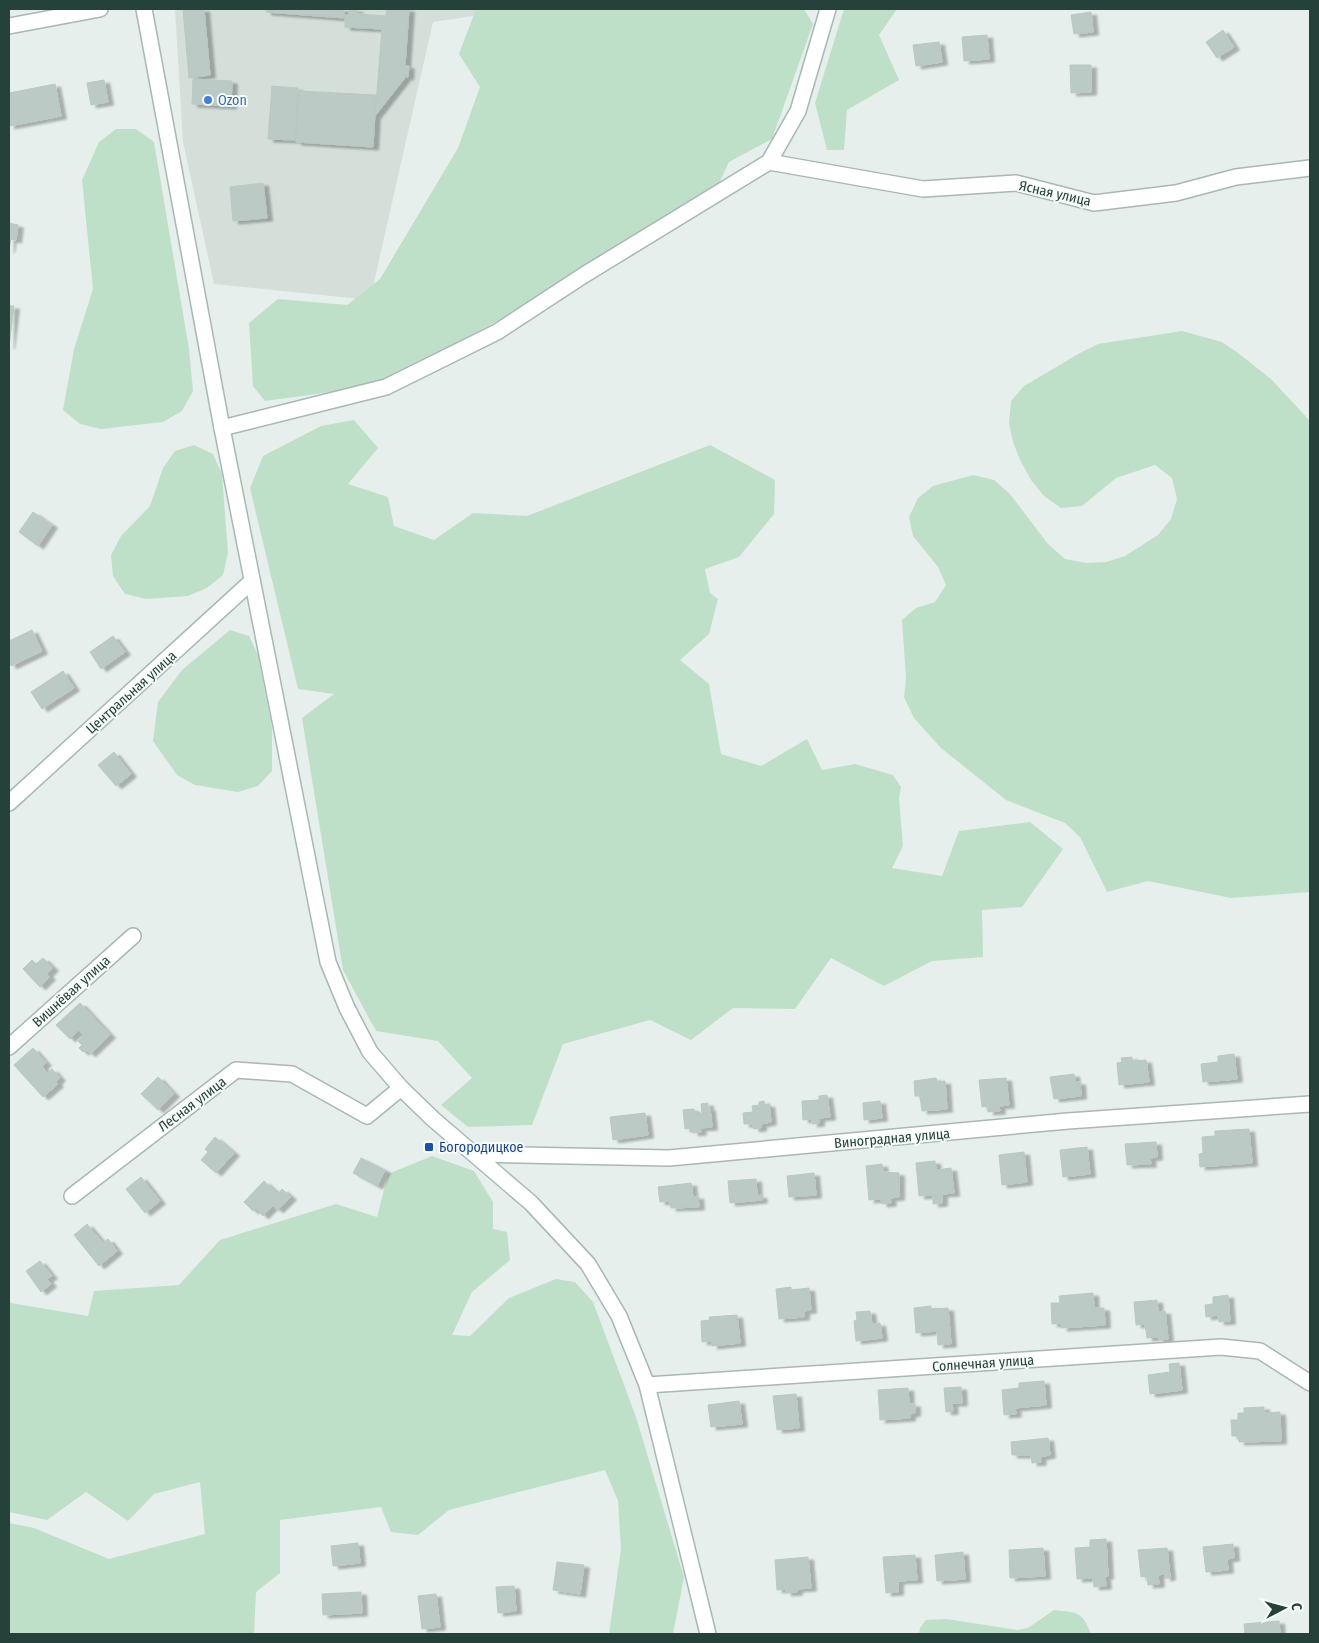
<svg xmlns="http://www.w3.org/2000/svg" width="1319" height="1643" font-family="'Fira Sans Condensed',sans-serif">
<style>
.built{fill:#d4dfda}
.green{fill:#bfe0c8}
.building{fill:#bbcac4;stroke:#b8c9c2;filter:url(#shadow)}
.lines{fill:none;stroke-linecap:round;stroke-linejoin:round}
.minor-casing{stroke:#a8b8b2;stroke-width:18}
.tertiary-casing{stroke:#a8b8b2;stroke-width:18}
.minor{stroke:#fff;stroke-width:15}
.tertiary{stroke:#fff;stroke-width:15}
.shop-dot{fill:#3f7fe0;stroke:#f7fbf9;stroke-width:2}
.transit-dot{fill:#1a4fb4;stroke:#f7fbf9;stroke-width:2}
.labels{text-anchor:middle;stroke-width:4;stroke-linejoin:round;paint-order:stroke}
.shop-label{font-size:14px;fill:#366cbe;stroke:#f7fbf9;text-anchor:start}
.street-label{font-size:14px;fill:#24423a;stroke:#f7fbf9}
.transit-label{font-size:14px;fill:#164399;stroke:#f7fbf9;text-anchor:start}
</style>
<defs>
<filter id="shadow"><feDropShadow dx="5.5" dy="3" stdDeviation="1" flood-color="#0004"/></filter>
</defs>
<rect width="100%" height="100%" fill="#e6efeb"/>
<path class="built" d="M175 9H520L433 22 370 300 214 284 183 142Z"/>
<path class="green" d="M476 9H804L813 24 772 139 729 162 714 194 492 324 376 386 265 401 253 386 249 323 278 299 347 305 380 279 458 148 480 87 459 54Z
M844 9H897L879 35 899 80 847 110 844 150H827L815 103Z
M116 129H136L154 142 189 349 193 391 182 411 163 422 101 429 80 424 63 410 74 349 93 289 82 180 99 142Z
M1182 331 1222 342 1238 353 1271 379 1310 421V892L1231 898 1148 881 1107 892 1080 837 1065 823 1006 800 941 748 914 718 904 697 906 678 902 620 916 608 935 602 946 585 938 567 913 536 909 517 918 498 933 486 973 475 994 480 1010 494 1048 544 1065 559 1086 563 1106 562 1125 556 1158 535 1171 519 1177 499 1172 478 1155 465 1116 478 1082 506 1061 508 1044 496 1031 480 1020 460 1013 442 1009 423 1011 401 1024 386 1080 353 1098 344Z
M354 420 378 448 348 484 388 497 394 526 434 540 473 513 527 516 710 445 775 480 774 514 739 557 705 569 710 593 718 599 709 634 680 660 709 684 721 754 761 766 807 739 822 770 855 764 893 775 901 787 899 798 903 846 892 868 942 876 959 831 1030 822 1063 849 1022 907 982 910 983 957 932 961 884 986 831 958 795 1009 733 1008 691 1040 650 1020 563 1044 532 1125 468 1127 441 1105 472 1078 438 1041 376 1031 343 970 302 718 334 694 298 689 250 488 263 456 321 426Z
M194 445 213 454 222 474 228 553 223 575 207 588 188 596 146 599 125 594 113 576 111 555 121 536 150 506 163 468 175 451Z
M230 630 249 636 258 655 272 728V771L258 786 238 792 195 785 177 775 153 741 158 702 182 670Z
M432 1156 474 1171 493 1202V1229L507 1232 510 1260 472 1292 452 1335 470 1336 509 1298 556 1279 575 1282 593 1302 636 1417 684 1577 673 1634H609L621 1549 618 1501 605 1470 449 1510 418 1535 391 1532 381 1507 280 1520V1573L256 1592 254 1634H9V1523L34 1528 109 1559 205 1534 200 1482 154 1494 128 1521 86 1492 47 1520 9 1512V1301L11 1303 88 1316 94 1291 179 1285 220 1240 336 1204 377 1217 388 1174Z
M1054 1610C1076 1613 1082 1610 1091 1634H919L920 1628 926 1620 947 1619 1017 1630 1028 1628Z"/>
<path class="building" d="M183 9H204L210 75 189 78Z
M266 9H344V18L266 12Z
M350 9 358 10 357 14 386 16 387 9H409L405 66H409L408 77H404V79L375 116 382 29 345 27V15H349Z
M1091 12 1093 32 1074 34 1071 15Z
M1223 30 1234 47 1217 58 1206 42Z
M987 35 989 59 964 61 962 37Z
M939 42 942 62 916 66 913 45Z
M1070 65H1091V92L1071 93Z
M193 79 232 81 231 106 192 104Z
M104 80 108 102 91 105 87 83Z
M55 84 61 116 9 126V93Z
M272 86 298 88 295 140 268 139Z
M299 91 376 95 373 147 296 142Z
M263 183 267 218 233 221 230 187Z
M9 223 18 225 16 240 11 239 9 250Z
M9 306H14L9 346Z
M33 512 52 525 38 546 19 532Z
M32 630 42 651 11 666 9 662V641Z
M113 636 125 652 101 669 90 652Z
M63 671 74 688 42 709 31 692Z
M114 752 131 774 116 786 98 765Z
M43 958 53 968 47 974 50 977 40 987 23 969 32 960 36 964Z
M80 1003 110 1035 90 1054 86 1050 83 1052 79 1048 82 1045 78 1041 83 1035 79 1030 70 1039 56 1025Z
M33 1048 46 1063 42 1066 47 1073 52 1069 60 1078 56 1082 58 1084 43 1097 14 1065Z
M1234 1054 1237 1079 1203 1082 1201 1064 1218 1062V1056Z
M1132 1057V1061L1146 1060 1149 1082 1119 1085 1117 1063 1122 1062 1121 1058Z
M1074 1074 1075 1082H1080L1081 1096 1054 1099 1050 1077Z
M158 1077 174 1094 158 1110 141 1094Z
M936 1078 937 1082 945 1081 947 1109 922 1111 920 1096H915L914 1081Z
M1006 1078 1009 1105 999 1106 1000 1111 988 1112V1106L982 1107 979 1080Z
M827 1095 830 1117 819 1118V1123L812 1124V1119L803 1120 802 1101 819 1100V1096Z
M764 1101 765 1105 769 1104 771 1122 761 1124V1128L754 1129 753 1124H744L743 1113 753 1112 752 1106 759 1105V1102Z
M880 1101 882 1118 864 1120 863 1103Z
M708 1103V1108H710L712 1127 700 1128 701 1132 693 1133 692 1128 685 1129 683 1110 694 1109V1111H697V1115L702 1114 701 1104Z
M645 1113 648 1135 613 1140 610 1117Z
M1249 1129 1252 1163 1200 1167 1199 1154 1203 1153 1202 1137 1215 1136V1131Z
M215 1137 234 1153 216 1173 201 1160 208 1152 205 1149Z
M1156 1142 1157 1157 1150 1158 1151 1164 1127 1165 1125 1144Z
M1087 1147 1090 1174 1063 1177 1060 1150Z
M1024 1152 1027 1182 1002 1185 999 1155Z
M361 1158 385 1170 377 1186 353 1173Z
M935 1161 936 1170 951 1168 954 1193 942 1194V1203L933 1204V1195L919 1196 916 1163Z
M882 1164 883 1172 899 1173V1197L890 1198 891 1203 882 1204 881 1199 869 1200 866 1166Z
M814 1173 816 1195 789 1197 787 1176Z
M141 1177 160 1201 145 1213 126 1189Z
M756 1179 757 1196 761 1195 762 1200 730 1203 728 1181Z
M264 1181 278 1194 282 1189 291 1197 278 1210 273 1206 263 1216 255 1208 253 1211 244 1202Z
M691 1183 693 1197 698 1196 699 1207 671 1208 670 1201 660 1202 658 1187Z
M87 1224 103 1243 108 1239 117 1251 99 1266 74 1235Z
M40 1261 52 1276 47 1279 51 1284 41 1292 26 1271Z
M791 1287V1290L809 1288 811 1310 804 1311V1317L779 1319 776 1289Z
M1093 1293 1094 1308H1104L1105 1325 1062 1328 1061 1323 1052 1324 1051 1303H1060L1059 1296Z
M1228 1295 1230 1321 1219 1322 1218 1315 1206 1317 1205 1305 1213 1304V1297Z
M1157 1300 1158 1312 1165 1311 1168 1339 1159 1340 1158 1337 1147 1338 1145 1324 1136 1325 1134 1302Z
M931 1306V1309L948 1308 951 1344 938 1345 937 1331 916 1333 914 1308Z
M870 1311 872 1324 880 1323 882 1338 856 1341 854 1321 857 1320 856 1312Z
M737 1315 740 1343 712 1346V1341L702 1342 701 1321 710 1320 709 1317Z
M1179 1363 1182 1390 1150 1394 1148 1375 1170 1372 1169 1364Z
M1044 1381 1046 1405 1015 1408 1016 1414 1004 1415 1002 1390 1019 1388V1383Z
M961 1387 962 1403H952L953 1411 946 1412 944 1388Z
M908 1388 909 1404H915V1413L910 1414V1418L880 1420 878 1390Z
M796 1394 799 1428 777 1430 773 1396Z
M739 1401 742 1424 711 1427 708 1405Z
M1264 1407V1413L1280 1412 1281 1441 1239 1442V1436H1232L1231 1420H1238V1413H1244V1408Z
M1048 1438 1050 1455 1040 1457 1041 1462 1032 1463 1031 1455H1012L1011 1442Z
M1106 1539 1108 1576H1105L1106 1586 1094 1587 1093 1578 1077 1579 1075 1548 1090 1547V1540Z
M358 1543 360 1563 333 1566 331 1546Z
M1233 1544 1234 1558 1227 1559 1228 1570 1206 1572 1203 1547Z
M1043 1548 1045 1576 1010 1578 1009 1550Z
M1167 1548 1170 1577 1165 1578V1574L1158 1575 1159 1584 1148 1585 1147 1576 1141 1577 1138 1550Z
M963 1552 965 1579 937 1581 935 1555Z
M915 1555 917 1580 898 1581V1592L886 1593 883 1557Z
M808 1557 811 1588 797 1589V1592L786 1593V1589L777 1590 775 1560Z
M557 1562 584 1565 580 1594 553 1590Z
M514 1586 516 1611 498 1613 496 1587Z
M361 1592 362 1613 323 1615 322 1594Z
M436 1594 440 1627 422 1629 418 1596Z
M1279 1621 1280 1634H1245L1244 1624Z"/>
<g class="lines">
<defs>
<path id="minor" d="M9 26 100 9
M769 162 923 189 1016 183 1094 203 1176 193 1236 177 1310 168
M222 428 386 387 497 332 584 275 769 162 798 111 828 9
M9 803 252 581
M9 1047 133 936
M474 1154 669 1158 1068 1121 1310 1104
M72 1196 236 1070 292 1074 367 1116 401 1088
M647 1385 1221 1347 1260 1351 1310 1383"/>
<path id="tertiary" d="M144 9 222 428 328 962 347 1008 370 1052 401 1088 433 1119 531 1203 588 1264 619 1316 647 1385 708 1634"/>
</defs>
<use href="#minor" class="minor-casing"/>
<use href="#tertiary" class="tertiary-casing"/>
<use href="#minor" class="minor"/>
<use href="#tertiary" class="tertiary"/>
</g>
<circle class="shop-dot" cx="208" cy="100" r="5"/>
<rect class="transit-dot" x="424" y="1142" width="10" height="10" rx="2.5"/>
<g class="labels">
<g class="shop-label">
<text x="218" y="105">Ozon</text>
</g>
<g class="street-label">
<text transform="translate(1055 193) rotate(13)" y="5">Ясная улица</text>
<text transform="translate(131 692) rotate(-42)" y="5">Центральная улица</text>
<text transform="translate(71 991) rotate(-42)" y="5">Вишнёвая улица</text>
<text transform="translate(192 1104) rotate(-37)" y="5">Лесная улица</text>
<text transform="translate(892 1138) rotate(-5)" y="5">Виноградная улица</text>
<text transform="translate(983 1363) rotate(-4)" y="5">Солнечная улица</text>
</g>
<g class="transit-label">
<text x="439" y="1152">Богородицкое</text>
</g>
</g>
<rect width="1319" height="1643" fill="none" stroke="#24423a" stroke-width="20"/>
<g transform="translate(1284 1608) rotate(84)" stroke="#f7fbf9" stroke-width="4" paint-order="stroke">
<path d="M0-4L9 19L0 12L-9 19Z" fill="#24423a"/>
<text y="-8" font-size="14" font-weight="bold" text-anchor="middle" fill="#24423a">С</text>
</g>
</svg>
